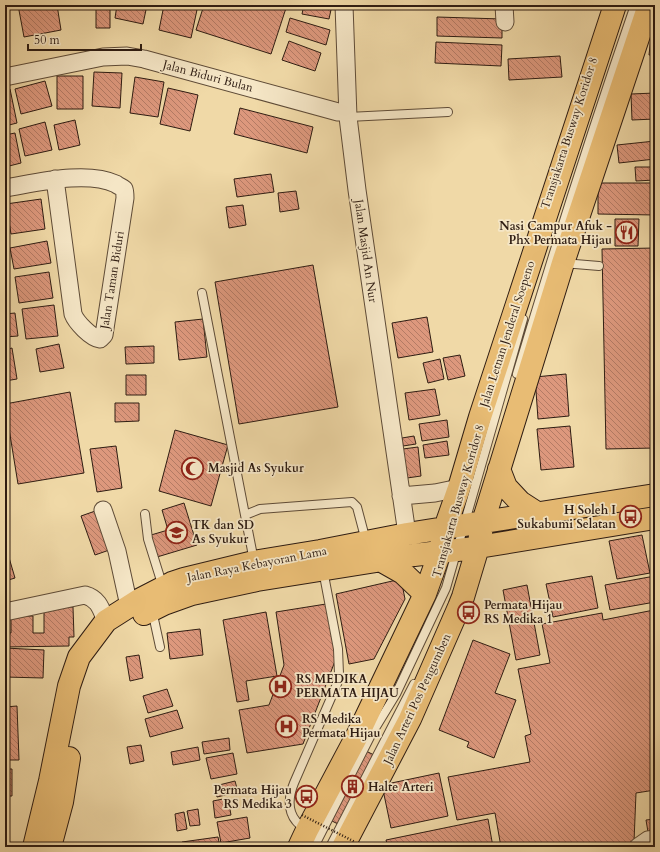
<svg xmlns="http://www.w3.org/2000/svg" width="660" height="852" font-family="Cardo,serif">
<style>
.building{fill:url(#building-back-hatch);stroke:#2e1c12}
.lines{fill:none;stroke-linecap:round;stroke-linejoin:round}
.service-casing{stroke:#5e4b37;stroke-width:10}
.minor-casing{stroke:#5e4b37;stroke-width:19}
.primary-casing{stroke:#2e1c12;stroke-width:24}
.service{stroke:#f5e6c6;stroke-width:8}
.minor{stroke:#f5e6c6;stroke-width:17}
.primary{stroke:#e8bc74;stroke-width:22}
.path-bridge{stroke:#2e1c12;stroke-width:2.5;stroke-dasharray:1 2;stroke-linecap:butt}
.labels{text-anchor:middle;stroke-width:3.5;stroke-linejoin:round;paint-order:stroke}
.street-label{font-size:12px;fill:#2e1c12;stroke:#f5e6c6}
.poi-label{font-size:12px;font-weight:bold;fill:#2e1c12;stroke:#f5e6c6;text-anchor:start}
</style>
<defs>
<pattern id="building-back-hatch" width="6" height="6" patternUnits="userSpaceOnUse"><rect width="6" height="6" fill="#dd987d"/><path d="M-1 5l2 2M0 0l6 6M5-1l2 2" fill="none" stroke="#b47b65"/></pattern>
</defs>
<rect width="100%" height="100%" fill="#f0d9a7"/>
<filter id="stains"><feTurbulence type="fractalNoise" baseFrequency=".005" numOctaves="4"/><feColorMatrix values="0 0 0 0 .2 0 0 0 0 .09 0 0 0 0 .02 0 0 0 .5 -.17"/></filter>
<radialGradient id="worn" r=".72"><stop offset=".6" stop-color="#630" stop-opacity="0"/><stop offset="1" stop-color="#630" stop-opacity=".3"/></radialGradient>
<path class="building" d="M18 5H57L61 30 24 37Z
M96 5H110V28H96Z
M117 5H147L143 24 115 18Z
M164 5H198L191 38 159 30Z
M204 5H287L271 54 196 30Z
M304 5H332L329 19 302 14Z
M437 17 502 19V38L437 36Z
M290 18 330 30 326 45 286 32Z
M652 28H655V55H649Z
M289 41 321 53 315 71 282 60Z
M436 42 502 45 501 66 435 63Z
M560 56 562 77 509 80 508 59Z
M94 72 122 73 120 108 92 106Z
M57 76H83V109H57Z
M135 77 164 82 158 117 130 113Z
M45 81 52 106 21 114 15 89Z
M168 88 198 95 190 131 160 124Z
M10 89 17 123 5 126V90Z
M655 93V119L632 120 631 94Z
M240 108 313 127 307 153 234 134Z
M75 120 80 145 59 150 54 125Z
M45 122 52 150 25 156 19 129Z
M15 133 21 163 5 167V135Z
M655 141V159L619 163 617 145Z
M635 167H655V180L636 181Z
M271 174 274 192 237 197 234 179Z
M598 183H655V215L598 214Z
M296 191 299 209 280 212 278 193Z
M41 199 45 229 11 234 6 204Z
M243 205 246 225 229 228 226 207Z
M615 219H639L638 246H615Z
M47 241 51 263 14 269 10 248Z
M655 248V448L606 449 602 249Z
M313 265 338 407 239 424 215 282Z
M49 272 53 298 19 303 15 277Z
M5 279 8 306H5Z
M54 305 58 336 26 339 22 309Z
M15 313 18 336 5 337V314Z
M427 317 433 352 398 358 392 323Z
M203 319 207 357 179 360 175 322Z
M59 344 64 368 40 372 36 349Z
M154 346V363L126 364 125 347Z
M12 348 17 379 5 381V350Z
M460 355 465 376 448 380 443 358Z
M440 359 444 379 428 383 423 363Z
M566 374 569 416 538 419 535 377Z
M126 375H146V395H126Z
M435 389 440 415 409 420 405 393Z
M70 392 84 473 18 484 5 404Z
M115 403H139V421L115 422Z
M447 420 449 437 422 441 419 424Z
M570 426 574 467 541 470 537 429Z
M175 430 228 445 211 506 159 491Z
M414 436 416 444 403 446 402 438Z
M447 441 449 455 425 458 423 445Z
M116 446 122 488 97 492 90 449Z
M418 447 421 476 407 478 403 449Z
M5 489 9 508 5 509Z
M184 503 197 545 157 557 151 535 168 530 162 510Z
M101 509 115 548 95 555 81 516Z
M642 535 650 573 617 579 609 541Z
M5 544 15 578 5 581Z
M592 576 598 608 553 617 546 584Z
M655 576V602L610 610 605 585Z
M401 579 405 599 374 659 349 664 336 594Z
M527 585 540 655 516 660 503 590Z
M326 604 337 656 303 744 247 753 239 710 269 705 284 665 276 612Z
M44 607H73L74 637H69V646L5 647V633H11V616H33V633H44Z
M654 610 655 616V790L636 793 634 842 621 847H565V844L546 847H501L495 813 457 820 448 777 530 762 525 736 531 734 518 669 550 663 542 624 602 613 603 620Z
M266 612 277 676 246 681 249 700 237 702 223 620Z
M200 629 203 655 170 659 167 633Z
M473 640 510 654 495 693 516 700 494 758 467 747 469 742 439 730Z
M5 648 44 650 43 678 5 677Z
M139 655 143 678 130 681 126 657Z
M167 689 173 706 148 713 143 696Z
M17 706 19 760H5V707Z
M177 710 183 728 150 737 145 719Z
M229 738 230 750 204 754 202 742Z
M141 745 144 761 130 764 127 747Z
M198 747 200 760 173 765 171 752Z
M366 751 374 755 338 824 330 820Z
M233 753 237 774 211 779 206 758Z
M5 769H12V796H5Z
M439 773 448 816 391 828 382 785Z
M235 781 238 792 217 797 215 786Z
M5 798H8L7 823H5Z
M228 798 231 815 215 818 213 801Z
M198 809 200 825 190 826 187 811Z
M184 812 187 829 177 831 175 814Z
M247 817 250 838 221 843 217 822Z
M488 819 493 847H388L386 840Z
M655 819V837L649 838 646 820Z
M218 837 220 847H183L182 842Z"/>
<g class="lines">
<defs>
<path id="service" d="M348 117 448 112
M563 263 599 266
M202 293 245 515
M517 374C554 250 593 127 635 5
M145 514 148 539 163 587
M254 561 245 515 260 509 352 502 357 507 366 541
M152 610 160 647
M306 829C303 827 298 824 296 821 287 810 289 795 294 783L337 684 339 674 338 649 323 570
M314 847 371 735 396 694 446 588 523 319
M330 847 414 684"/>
<path id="minor" d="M344 5 348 117 357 190 407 534
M504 5 505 22
M5 77 103 57 127 56 144 59 338 112
M5 188C36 183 86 170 116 184 118 186 122 187 124 189 125 192 125 195 125 198L104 335 100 339C91 338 76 322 73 314L55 179
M401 496 435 493 459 488
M103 510 117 551 129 606
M5 612 85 595C99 599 101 609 106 621
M638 847 648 840 655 839"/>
<path id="primary" d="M499 469 506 487 520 502 537 513
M380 560 403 573 425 594
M144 614 164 604 192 594 257 580 414 555 466 549 655 518
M34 847 50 781 69 686 79 657 106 621 139 600 172 583 184 579 254 562 320 551 407 534 655 495
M50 847 62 802 69 758
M299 847 307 830 359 732 425 594 440 552 445 528 459 488 480 417 615 5
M343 847 410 719 459 607 463 597 478 547 483 522 563 263 649 5"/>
</defs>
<use href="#service" class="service-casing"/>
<use href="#minor" class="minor-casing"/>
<use href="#primary" class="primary-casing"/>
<use href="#service" class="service"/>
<use href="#minor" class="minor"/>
<use href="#primary" class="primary"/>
<path class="path-bridge" d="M302 815 355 842"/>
</g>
<defs>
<symbol id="restaurant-ring" viewBox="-11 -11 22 22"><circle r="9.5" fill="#f5e6c6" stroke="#8f2418" stroke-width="1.5"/><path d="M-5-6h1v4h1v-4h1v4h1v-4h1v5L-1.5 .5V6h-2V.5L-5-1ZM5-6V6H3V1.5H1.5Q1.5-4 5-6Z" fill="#8f2418"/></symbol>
<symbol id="mosque-ring" viewBox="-11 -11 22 22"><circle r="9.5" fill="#f5e6c6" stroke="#8f2418" stroke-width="1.5"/><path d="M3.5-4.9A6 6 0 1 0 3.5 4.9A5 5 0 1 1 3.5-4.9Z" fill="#8f2418"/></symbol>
<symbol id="bus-ring" viewBox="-11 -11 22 22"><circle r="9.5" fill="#f5e6c6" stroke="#8f2418" stroke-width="1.5"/><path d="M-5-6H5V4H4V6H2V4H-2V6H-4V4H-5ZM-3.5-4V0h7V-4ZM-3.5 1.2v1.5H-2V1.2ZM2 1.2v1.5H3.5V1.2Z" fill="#8f2418"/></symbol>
<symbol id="school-ring" viewBox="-11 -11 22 22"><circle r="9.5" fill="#f5e6c6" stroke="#8f2418" stroke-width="1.5"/><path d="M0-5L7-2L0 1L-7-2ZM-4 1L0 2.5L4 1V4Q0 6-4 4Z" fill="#8f2418"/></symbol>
<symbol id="hospital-ring" viewBox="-11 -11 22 22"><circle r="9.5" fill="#f5e6c6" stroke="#8f2418" stroke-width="1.5"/><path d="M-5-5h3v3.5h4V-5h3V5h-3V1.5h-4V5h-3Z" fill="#8f2418"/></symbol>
<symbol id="building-ring" viewBox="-11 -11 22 22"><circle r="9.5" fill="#f5e6c6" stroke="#8f2418" stroke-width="1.5"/><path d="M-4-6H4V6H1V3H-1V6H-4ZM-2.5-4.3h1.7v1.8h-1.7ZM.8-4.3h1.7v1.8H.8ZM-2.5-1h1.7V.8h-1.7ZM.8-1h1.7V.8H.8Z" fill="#8f2418"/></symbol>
</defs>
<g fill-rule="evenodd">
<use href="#restaurant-ring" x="614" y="220" width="25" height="25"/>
<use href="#mosque-ring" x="180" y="456" width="25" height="25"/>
<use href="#bus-ring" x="618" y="504" width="25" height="25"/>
<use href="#school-ring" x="164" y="520" width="25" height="25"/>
<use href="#bus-ring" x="456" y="600" width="25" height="25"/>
<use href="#hospital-ring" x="268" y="674" width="25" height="25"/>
<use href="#hospital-ring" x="274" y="714" width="25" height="25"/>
<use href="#building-ring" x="340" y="774" width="25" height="25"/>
<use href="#bus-ring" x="294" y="784" width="25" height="25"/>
</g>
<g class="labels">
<g class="street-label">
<text transform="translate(208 76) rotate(15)" y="4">Jalan Biduri Bulan</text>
<text transform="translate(569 133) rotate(-72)" y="4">Transjakarta Busway Koridor 8</text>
<text transform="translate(366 251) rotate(82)" y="4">Jalan Masjid An Nur</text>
<text transform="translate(112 280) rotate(-81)" y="4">Jalan Taman Biduri</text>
<text transform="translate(507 334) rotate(-72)" y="4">Jalan Letnan Jenderal Soepeno</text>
<text transform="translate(458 501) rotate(-74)" y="4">Transjakarta Busway Koridor 8</text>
<text transform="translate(257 564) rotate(-11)" y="4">Jalan Raya Kebayoran Lama</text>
<text transform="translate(417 699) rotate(-65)" y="4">Jalan Arteri Pos Pengumben</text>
</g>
<g class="poi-label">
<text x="612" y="230" text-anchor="end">Nasi Campur Afuk -<tspan x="612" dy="14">Phx Permata Hijau</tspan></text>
<text x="208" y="472">Masjid As Syukur</text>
<text x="616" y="514" text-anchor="end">H Soleh I<tspan x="616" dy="14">Sukabumi Selatan</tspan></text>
<text x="192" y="529">TK dan SD<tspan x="192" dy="14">As Syukur</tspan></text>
<text x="484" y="609">Permata Hijau<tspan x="484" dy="14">RS Medika 1</tspan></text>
<text x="296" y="683">RS MEDIKA<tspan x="296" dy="14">PERMATA HIJAU</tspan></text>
<text x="302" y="723">RS Medika<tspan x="302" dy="14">Permata Hijau</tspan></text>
<text x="368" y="791">Halte Arteri</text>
<text x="292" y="794" text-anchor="end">Permata Hijau<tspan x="292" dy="14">RS Medika 3</tspan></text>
</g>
</g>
<rect width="660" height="852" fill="none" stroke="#f0d9a7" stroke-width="20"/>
<rect x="6" y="6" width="648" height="840" fill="none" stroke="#2e1c12" stroke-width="2"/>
<rect x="10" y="10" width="640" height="832" fill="none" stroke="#2e1c12"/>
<path d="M28 44v6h113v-6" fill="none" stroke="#2e1c12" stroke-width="2"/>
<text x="34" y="44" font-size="12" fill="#2e1c12" stroke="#f5e6c6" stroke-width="3" paint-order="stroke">50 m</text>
<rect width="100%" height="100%" filter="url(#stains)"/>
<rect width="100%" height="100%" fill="url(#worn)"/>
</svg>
